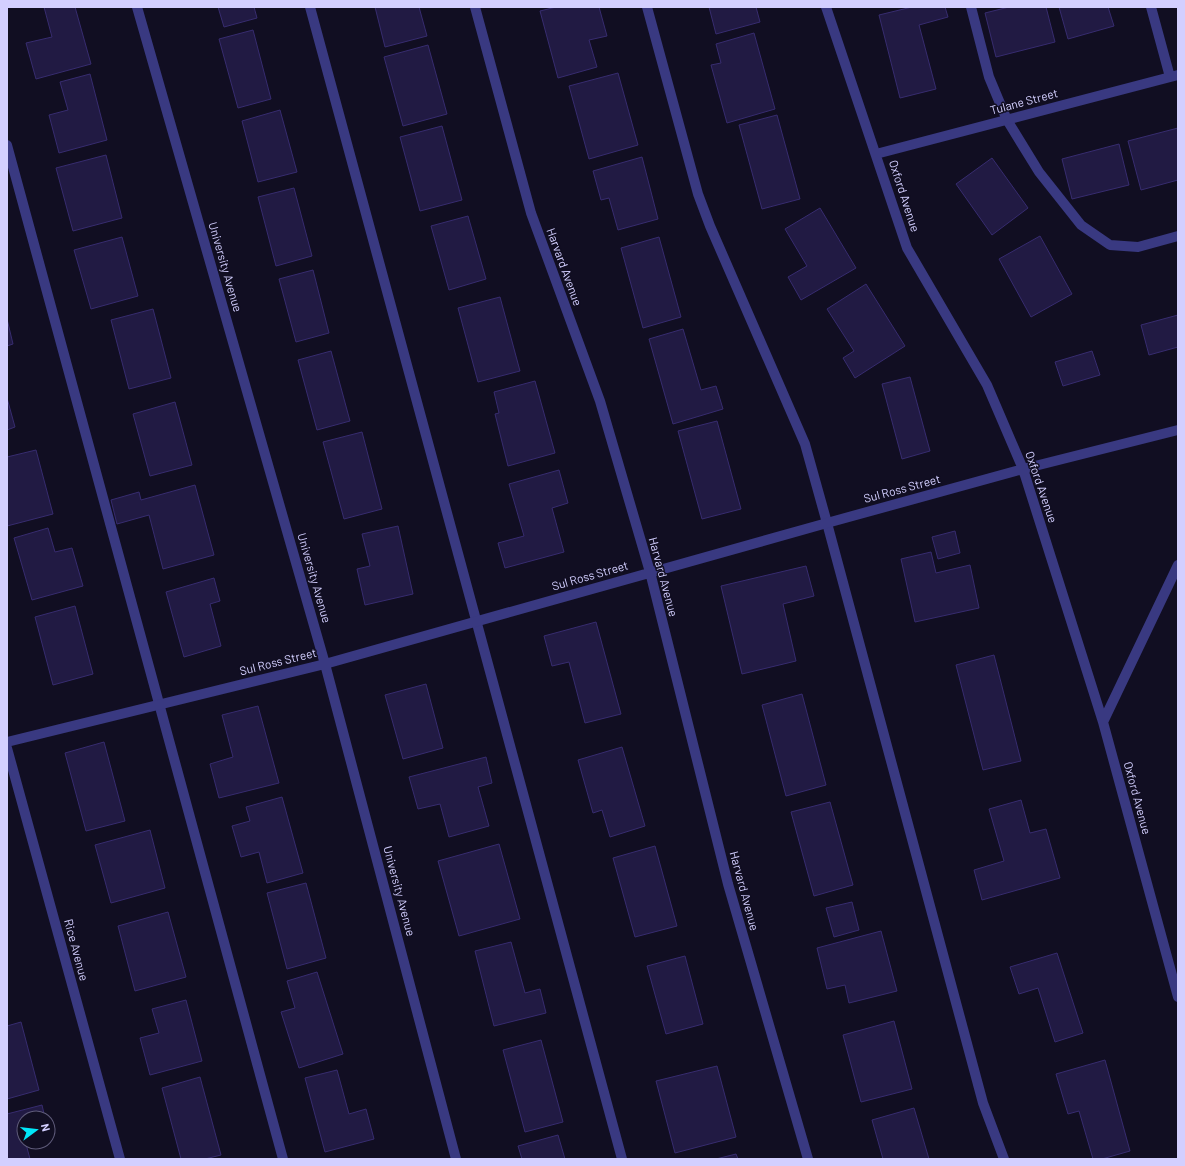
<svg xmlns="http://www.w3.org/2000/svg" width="1185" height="1166" font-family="Barlow,sans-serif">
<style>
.building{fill:#211a43;stroke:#372c6f}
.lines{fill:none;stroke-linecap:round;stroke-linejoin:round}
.service{stroke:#393981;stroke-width:10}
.minor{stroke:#393981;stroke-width:10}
.labels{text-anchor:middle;stroke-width:3;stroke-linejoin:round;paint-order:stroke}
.street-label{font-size:12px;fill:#d3cfff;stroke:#110e22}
</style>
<rect width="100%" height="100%" fill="#110e22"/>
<path class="building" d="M44 7H75L91 64 36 79 26 43 52 37Z
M218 7H254L257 18 224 27Z
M375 7H419L427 36 385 47Z
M556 7H599L607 36 589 40 597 67 558 78 540 11Z
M709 7H756L760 22 716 34Z
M912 7H945L948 17 919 25 936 89 900 98 879 15Z
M1009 7H1046L1055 42 996 57 985 13Z
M1059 7H1108L1114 26 1068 39Z
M253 30 271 99 238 108 219 39Z
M754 33 775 109 727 123 711 65 721 63 716 44Z
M428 45 447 114 403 126 384 57Z
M618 73 638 145 589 159 569 86Z
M90 74 107 140 59 153 49 115 68 110 60 82Z
M280 110 297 172 258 182 242 121Z
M777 115 800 199 762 209 739 125Z
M442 126 462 200 420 211 400 137Z
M1178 128V180L1141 190 1128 141Z
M1119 144 1129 185 1072 199 1062 159Z
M106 155 122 218 73 231 56 168Z
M642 157 658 219 618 230 609 198 601 200 593 171Z
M992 158 1028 208 992 235 956 184Z
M294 188 312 256 276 266 258 197Z
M820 208 856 268 801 300 788 277 807 266 785 229Z
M468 216 486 279 449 290 431 226Z
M1040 236 1072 294 1031 317 999 259Z
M122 237 138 296 91 309 74 250Z
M659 237 681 317 643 328 621 248Z
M313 270 329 333 296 342 279 279Z
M866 284 905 346 855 378 843 358 854 351 827 309Z
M500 297 520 371 478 382 458 308Z
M153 309 171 378 129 389 111 320Z
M1178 315V347L1149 355 1141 325Z
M7 319 13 344 7 346Z
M683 329 701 390 716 386 723 409 673 424 649 339Z
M331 351 350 421 317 430 298 360Z
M1092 351 1100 375 1063 386 1055 362Z
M910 377 930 451 902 459 882 384Z
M535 381 555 453 508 466 495 414 499 413 494 392Z
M7 398 15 427 7 430Z
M175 402 192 465 150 476 133 414Z
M717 421 741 509 702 519 678 431Z
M362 432 382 509 344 519 323 442Z
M36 450 53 514 7 526V457Z
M559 470 568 503 552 508 564 552 505 568 498 543 524 536 509 484Z
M195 485 214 555 163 569 149 515 117 524 111 500 139 492 141 500Z
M398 526 413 594 365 605 357 569 370 566 362 534Z
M48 528 55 552 72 548 83 586 32 600 14 538Z
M955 531 960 553 938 559 932 537Z
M931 552 936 573 970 565 979 608 915 622 901 559Z
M806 566 814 596 783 604 796 661 742 674 721 586Z
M214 578 220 601 210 604 221 646 184 657 166 592Z
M75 606 93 674 53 685 35 617Z
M596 622 621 714 585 723 569 662 552 666 544 636Z
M994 655 1021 761 983 770 956 665Z
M426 684 443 748 403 759 385 695Z
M802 694 826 785 786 796 762 705Z
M258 706 279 783 219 798 210 764 233 757 222 715Z
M104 742 125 821 86 831 65 753Z
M622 747 645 826 610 837 602 810 593 813 578 760Z
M486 757 492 783 478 787 489 826 449 837 440 804 418 809 409 777Z
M282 797 303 873 267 883 259 852 241 857 232 826 250 821 246 807Z
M1021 800 1030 833 1046 829 1060 878 982 900 974 870 1004 861 989 809Z
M830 802 853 885 814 896 791 812Z
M150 830 165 888 111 903 95 845Z
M499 844 520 919 459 936 438 861Z
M655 846 677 926 635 937 613 858Z
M306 883 326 958 287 969 267 893Z
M852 902 859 930 834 937 826 908Z
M168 912 186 977 135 991 118 926Z
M881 931 897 991 849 1003 845 985 827 989 817 948Z
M511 942 525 993 540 989 546 1013 494 1026 475 951Z
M1057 953 1083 1033 1055 1042 1038 988 1019 994 1010 967Z
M685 956 703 1024 666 1034 647 966Z
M317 972 343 1054 299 1068 281 1012 295 1008 287 981Z
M186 1000 202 1061 150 1075 140 1038 159 1033 152 1009Z
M894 1021 912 1089 861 1102 843 1035Z
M21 1022 39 1090 7 1099V1026Z
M541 1040 563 1122 525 1132 503 1050Z
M1105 1060 1130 1151 1102 1159H1093L1079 1111 1068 1114 1056 1074Z
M717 1066 736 1137 675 1153 656 1081Z
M337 1070 349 1114 366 1109 374 1139 325 1152 305 1078Z
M200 1077 221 1155 205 1159H181L162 1088Z
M42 1105 45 1118H24V1142H35L26 1144 30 1159H7V1114Z
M914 1108 929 1159H883L872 1120Z
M558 1135 565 1159H522L518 1146Z
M736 1154 738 1159H716Z"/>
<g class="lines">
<path class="service" d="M310 7 622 1159
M647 7 698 194 710 226 805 444 827 523 983 1103 1004 1159
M971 7 989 77 1007 120 1039 172 1081 225 1110 245 1138 247 1178 236
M7 145 283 1159"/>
<path class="minor" d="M137 7 325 664 456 1159
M475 7 531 213 600 401 650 572 728 884 808 1159
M826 7 907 248 987 385 1023 469 1103 722 1178 997
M1151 7 1170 77
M876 154 1178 75
M1103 722 1178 565
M7 742 325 664 827 523 1023 469 1178 430
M7 748 120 1159"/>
</g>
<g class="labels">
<g class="street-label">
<text transform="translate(1024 102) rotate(-15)" y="4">Tulane Street</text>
<text transform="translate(904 196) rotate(72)" y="4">Oxford Avenue</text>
<text transform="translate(225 267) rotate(74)" y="4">University Avenue</text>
<text transform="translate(564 267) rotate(70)" y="4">Harvard Avenue</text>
<text transform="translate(1041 487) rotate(71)" y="4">Oxford Avenue</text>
<text transform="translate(902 489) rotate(-15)" y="4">Sul Ross Street</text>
<text transform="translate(590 576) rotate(-16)" y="4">Sul Ross Street</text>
<text transform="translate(663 577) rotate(75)" y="4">Harvard Avenue</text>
<text transform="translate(314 578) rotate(74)" y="4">University Avenue</text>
<text transform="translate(278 662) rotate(-14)" y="4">Sul Ross Street</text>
<text transform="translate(1137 798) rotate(75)" y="4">Oxford Avenue</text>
<text transform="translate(399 891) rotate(75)" y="4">University Avenue</text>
<text transform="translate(744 891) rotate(75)" y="4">Harvard Avenue</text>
<text transform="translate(76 950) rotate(75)" y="4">Rice Avenue</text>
</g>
</g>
<rect width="1185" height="1166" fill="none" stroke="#d3cfff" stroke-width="16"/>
<g transform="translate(36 1130) rotate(75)"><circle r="19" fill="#110e22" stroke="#5f5b7a"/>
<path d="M0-3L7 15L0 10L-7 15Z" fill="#01e7f9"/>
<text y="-6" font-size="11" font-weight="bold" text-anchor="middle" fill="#d3cfff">N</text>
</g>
</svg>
